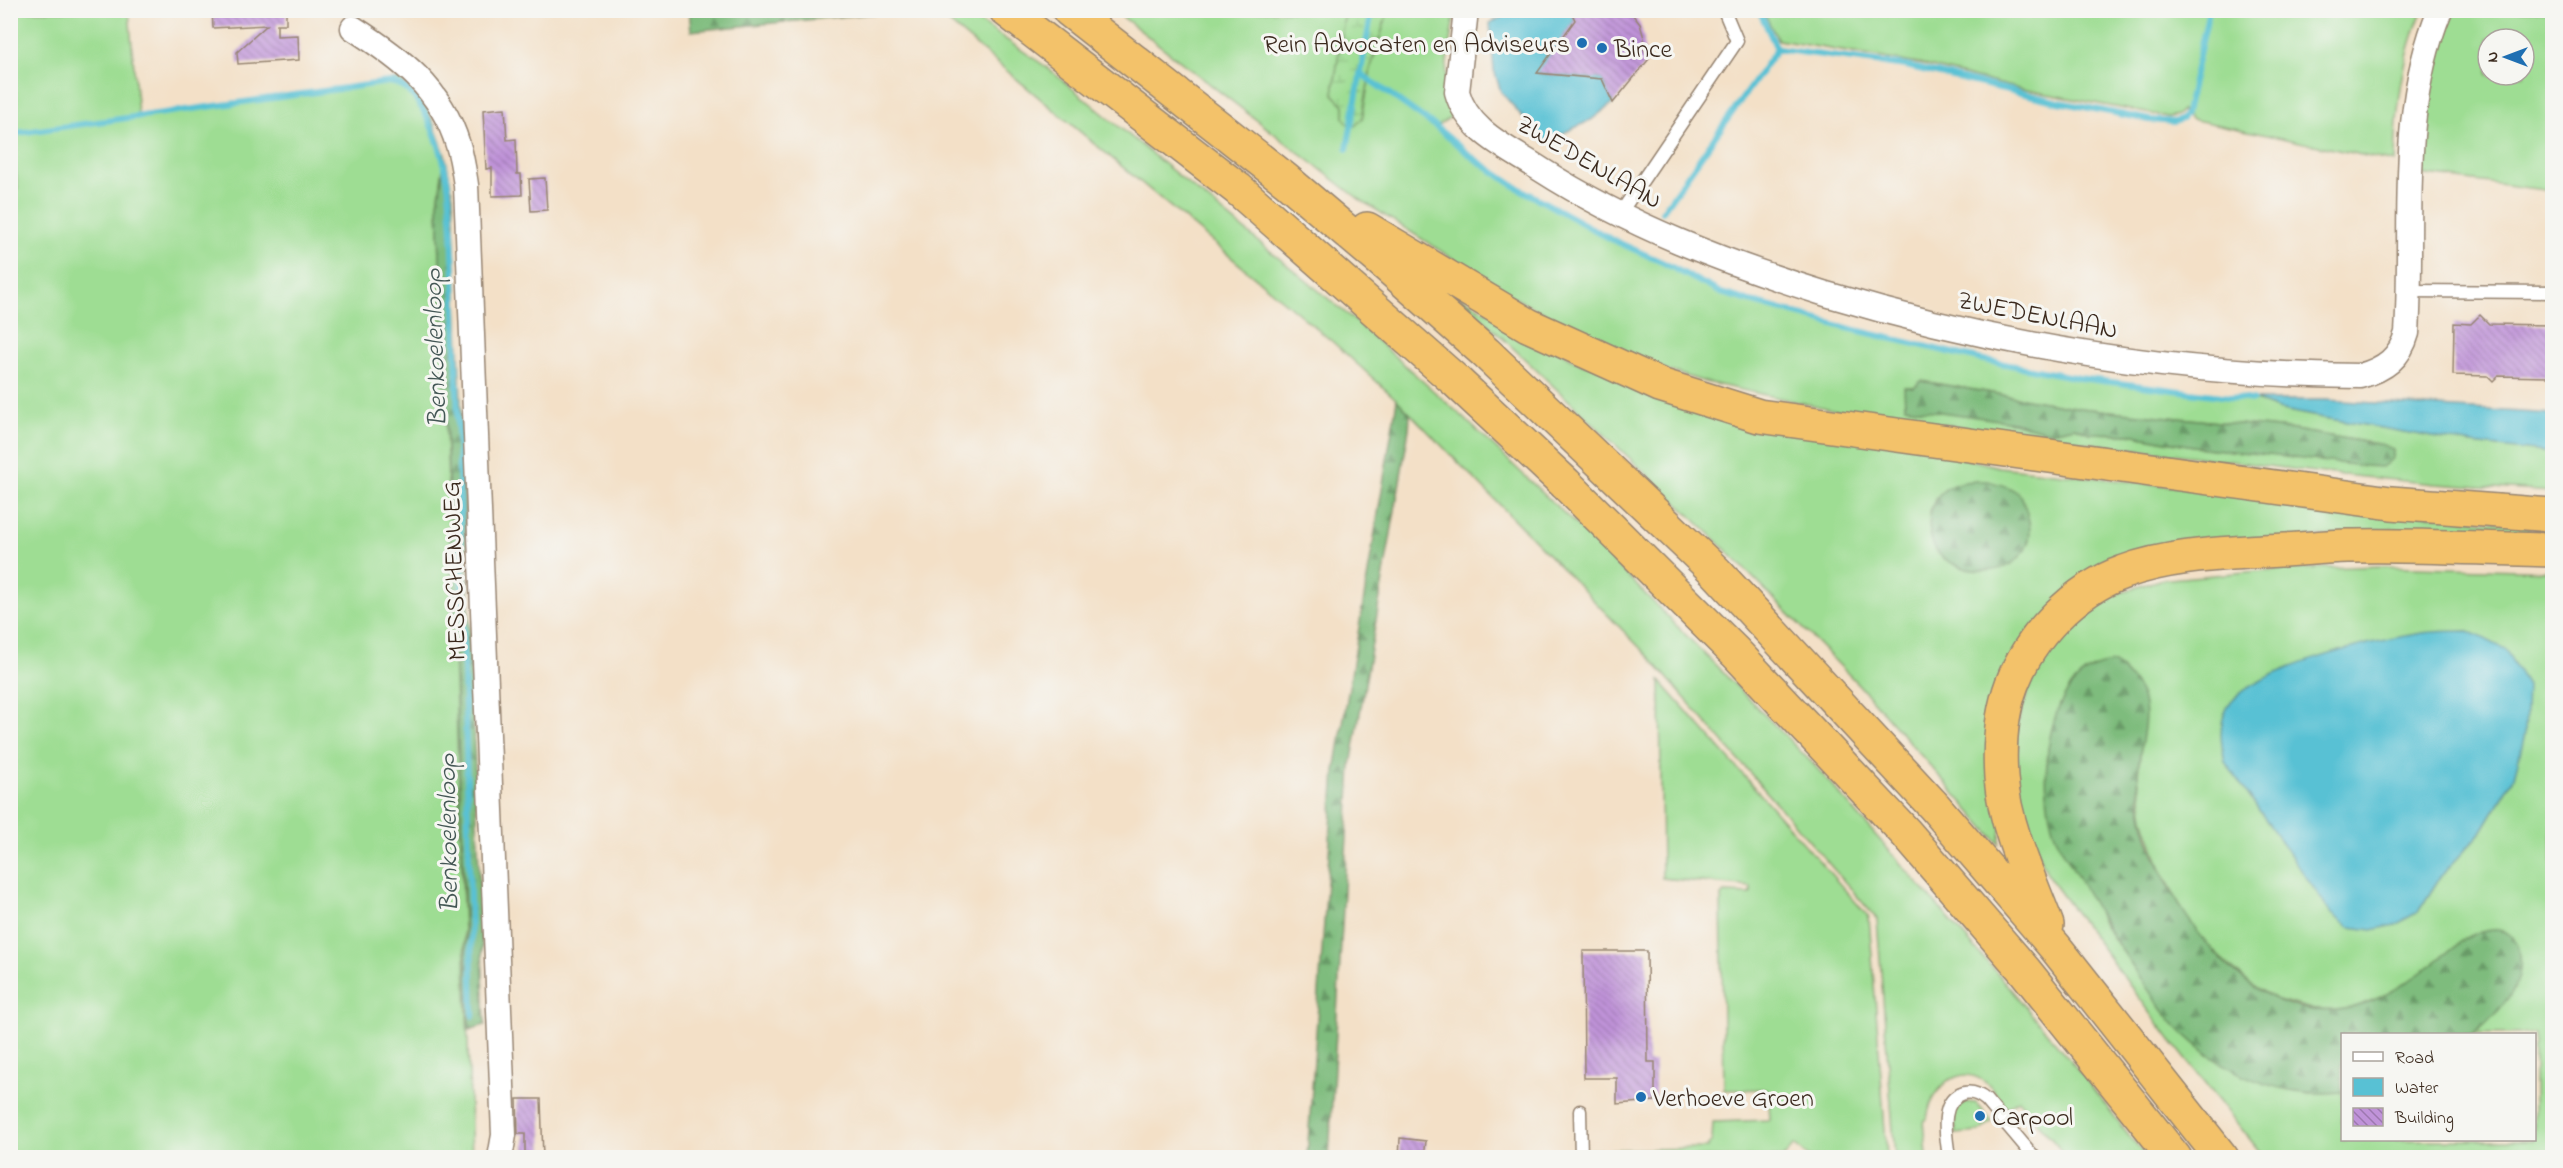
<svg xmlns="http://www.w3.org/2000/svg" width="2563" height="1168" font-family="'Indie Flower',sans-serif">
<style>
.grass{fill:#9edd93;stroke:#6c8458;stroke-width:1.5;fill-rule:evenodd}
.forest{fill:url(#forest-firs);stroke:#5c734e;stroke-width:1.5}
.wetland{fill:url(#wetland-marsh);stroke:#6c8458;stroke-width:1.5}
.water{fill:#58c1d4;stroke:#4a7679;stroke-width:1.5}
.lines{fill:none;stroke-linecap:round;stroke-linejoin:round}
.stream{stroke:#58c1d4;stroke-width:6}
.building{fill:url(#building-back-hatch)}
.lane-casing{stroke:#978572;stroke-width:15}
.street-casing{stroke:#978572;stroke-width:27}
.highway-casing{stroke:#978572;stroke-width:36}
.lane{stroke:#fff;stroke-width:12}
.street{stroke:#fff;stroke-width:24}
.highway{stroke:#f3c26a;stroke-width:33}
.poi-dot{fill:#1f6fb2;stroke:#f6f6f2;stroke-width:2}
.labels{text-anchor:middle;stroke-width:6;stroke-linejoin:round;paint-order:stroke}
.poi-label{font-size:26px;fill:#3b2a1e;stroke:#f6f6f2;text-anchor:start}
.street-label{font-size:26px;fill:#3b2a1e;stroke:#f6f6f2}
.water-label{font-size:27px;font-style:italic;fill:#445755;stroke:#f6f6f2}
</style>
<defs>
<pattern id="forest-firs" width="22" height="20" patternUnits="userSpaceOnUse" patternTransform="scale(1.5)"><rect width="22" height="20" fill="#7ebc7d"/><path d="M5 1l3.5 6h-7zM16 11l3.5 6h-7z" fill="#689966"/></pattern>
<pattern id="wetland-marsh" width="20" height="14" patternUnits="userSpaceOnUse" patternTransform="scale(1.5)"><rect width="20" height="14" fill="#9edd93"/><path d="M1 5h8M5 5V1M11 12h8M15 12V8" fill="none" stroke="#89be7e"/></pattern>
<pattern id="building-back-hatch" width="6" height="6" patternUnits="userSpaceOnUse" patternTransform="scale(1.5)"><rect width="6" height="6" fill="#c093d9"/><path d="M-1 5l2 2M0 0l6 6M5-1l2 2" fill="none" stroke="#9d78af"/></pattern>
</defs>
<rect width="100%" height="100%" fill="#f6f6f2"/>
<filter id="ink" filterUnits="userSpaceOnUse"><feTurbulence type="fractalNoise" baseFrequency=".0167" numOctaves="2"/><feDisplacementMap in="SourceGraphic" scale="12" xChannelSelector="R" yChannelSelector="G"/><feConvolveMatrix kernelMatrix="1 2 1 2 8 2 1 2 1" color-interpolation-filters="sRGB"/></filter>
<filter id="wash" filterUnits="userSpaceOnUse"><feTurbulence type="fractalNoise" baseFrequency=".008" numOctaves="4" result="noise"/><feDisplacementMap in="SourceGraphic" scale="24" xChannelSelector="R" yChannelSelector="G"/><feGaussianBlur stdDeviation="1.35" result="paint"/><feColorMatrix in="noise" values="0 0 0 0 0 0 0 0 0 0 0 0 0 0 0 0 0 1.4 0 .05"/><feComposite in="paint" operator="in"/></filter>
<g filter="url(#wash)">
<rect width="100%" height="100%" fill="#f3e0c7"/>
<path class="grass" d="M11 11H129L138 115 399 79 413 91 429 111 445 154 438 204 472 1157H11L10 189 18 188 10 134Z
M935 11H964L1045 66 1353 319 1466 420 1591 539 1815 766 2008 986 2084 1077 2146 1157H2067L2018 1100 2006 1109 1999 1102 2001 1099C1996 1094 1991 1087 1985 1082 1956 1061 1930 1093 1927 1119L1924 1120 1927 1157H1895L1877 919 1650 658 1397 400 1334 343Z
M1115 11H1345L1333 94 1344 105V117L1362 119 1371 67 1388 11H1455C1450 46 1439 82 1452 116L1436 127 1472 157 1538 200 1721 293 1851 329 1979 359 2079 378 2253 400 2278 409 2313 416 2473 444 2552 453V492L2435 484 2323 473 1840 411 1705 382 1641 362 1513 297 1359 199ZM1922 381 2080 408 2288 429 2383 445 2382 466 2204 448 2129 434 2089 433 2075 427 2051 432 2013 422 1904 387H1914Z
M1763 11H2422C2402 59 2396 109 2395 162L2191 119 2182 110 2177 115 2168 117 2016 88 1924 65 1778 40Z
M2453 11H2552V191L2420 174C2425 118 2427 62 2453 11ZM2488 39H2524V75H2488Z
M1457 295 1580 363 1999 467 2529 526V531L2386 529 2168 553 2029 631 1999 844 1859 685 1712 536ZM1936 498 2029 520 1930 511Z
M2381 566 2552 571V1157H2264L2170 1039 2049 877 2026 824 2016 777V729L2034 673 2062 633 2086 612 2119 593 2159 580 2269 570ZM2469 631 2514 777 2480 834 2440 877 2418 912 2269 676C2334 651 2399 634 2469 631ZM2071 687 2142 696 2144 714 2138 775 2144 818 2161 869 2189 922 2206 945 2249 983 2275 999 2315 1010 2344 1011 2389 994 2417 977 2515 988 2482 1027 2473 1034H2534V1140H2342V1092L2308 1093 2208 1055 2165 1013 2101 920 2048 749 2060 704Z
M1660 681 1869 917 1887 1157H1809L1794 1145 1784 1157 1590 1158V1150L1707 1148 1712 1140 1713 1122 1770 1120 1768 1089 1724 1090 1721 896 1724 893 1751 894V887L1662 878Z
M1965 1102 1976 1103 1992 1121 1979 1132 1956 1134 1954 1112Z"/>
<path class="forest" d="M689 10H899V11L691 31Z
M445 154 453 196 485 1025 469 1030 438 204Z
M1921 381 2080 408 2288 429 2383 445 2393 450V458L2382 467 2364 466 2204 448 2129 434 2089 433 2075 427 2051 432 2013 422 1905 407 1904 387H1914Z
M1397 400 1410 414 1409 429 1351 765 1329 1157H1307L1335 771Z
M1988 481C1999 484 2013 487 2021 496 2024 500 2025 508 2027 513 2042 561 1995 582 1956 565 1947 561 1936 555 1933 544 1924 518 1931 490 1960 483 1969 480 1979 481 1988 481Z
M2112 663C2123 668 2138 686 2142 697 2150 720 2138 750 2138 774 2137 855 2201 962 2273 998 2337 1029 2389 998 2439 959 2451 950 2466 935 2481 932 2486 931 2494 929 2499 930 2525 934 2523 969 2515 987 2510 1001 2485 1025 2473 1034H2342V1092C2279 1099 2220 1072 2176 1026 2155 1003 2139 974 2121 949 2103 922 2088 895 2072 867 2067 857 2059 846 2055 835 2037 785 2043 670 2112 663Z"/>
<path class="wetland" d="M1345 11H1388L1371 67 1362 119 1355 126 1348 124 1344 117V105L1333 94Z"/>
<path class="water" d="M1514 11H1570L1575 20 1538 73 1602 79 1613 103 1591 120 1544 142 1501 92 1494 70 1490 23Z
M2254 400H2326L2552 414V453L2473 444 2313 416 2278 409Z
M2469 631 2505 649 2527 685 2525 734 2514 777 2480 834 2440 877 2418 912 2395 925 2372 930 2350 927 2332 914 2225 762C2221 744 2218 726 2227 708 2250 668 2378 640 2422 633 2438 631 2453 631 2469 631Z"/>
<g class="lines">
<path class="stream" d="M1777 49 1906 66 2059 102 2150 120 2174 122 2182 119 2186 113 2209 10
M1360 73 1436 127 1472 157 1513 185 1613 240 1664 263 1721 293 1851 329 1979 359 2079 378 2253 400
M10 134 389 82C422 85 442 149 447 177 452 207 452 240 454 271L473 1016
M1347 149 1372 10
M1662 212 1777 49 1759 10"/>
</g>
<g id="blocks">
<path class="building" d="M212 10H286V24H277V36L298 35 299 60 238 64 237 52 267 25 213 28Z
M1570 10H1629L1640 24 1644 38V49L1649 59 1613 103 1602 79 1537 73 1575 20Z
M505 108 507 140 516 139 517 174H521L522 195 492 196V168L486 169 483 110Z
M545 178 547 210 531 211 529 179Z
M2480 315 2489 324 2553 325V377L2498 376 2493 381 2488 376 2453 375 2454 323 2471 324Z
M1583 951H1647L1648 1062H1655V1101L1617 1104V1078H1584Z
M517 1099H541L543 1158 525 1156V1134H518Z
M1400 1138 1426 1141 1424 1158H1399Z"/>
</g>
</g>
<g filter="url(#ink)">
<use href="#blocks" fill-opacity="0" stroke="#978572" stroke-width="1.5"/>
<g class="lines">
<defs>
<path id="lane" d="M1619 215 1737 41 1724 10
M2409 291 2552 292
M1580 1111 1581 1158
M1949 1158C1947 1138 1937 1101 1964 1093 1972 1091 1979 1094 1986 1100L2035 1158"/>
<path id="street" d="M1466 10 1457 92C1468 132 1508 148 1540 169 1629 226 1726 263 1826 294 1999 346 2180 375 2360 376 2385 369 2400 358 2407 333 2414 224 2397 114 2440 10
M353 28C400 58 441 88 458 145 462 157 464 172 466 185L504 1135 500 1158"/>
<path id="highway" d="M1006 10 1238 189 1457 382 1566 484 1736 653 1905 832 2025 971 2175 1158
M1069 10 1286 180 1384 263 1486 353 1716 572 1934 806 2055 947 2222 1158
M1367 229 1528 325 1660 385 1759 416 2391 503 2552 515
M2047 925C2030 880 2005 827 2001 778 1999 748 2001 713 2012 684 2030 636 2075 589 2124 572 2167 556 2217 554 2262 551 2291 550 2320 547 2348 546 2416 544 2485 549 2552 550"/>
</defs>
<use href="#lane" class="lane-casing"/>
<use href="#street" class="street-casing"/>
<use href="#highway" class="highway-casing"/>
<use href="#lane" class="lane"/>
<use href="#street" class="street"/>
<use href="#highway" class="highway"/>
</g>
</g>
<g class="poi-dot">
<circle cx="1582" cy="43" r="6"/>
<circle cx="1602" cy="48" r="6"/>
<circle cx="1641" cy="1097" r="6"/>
<circle cx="1980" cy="1116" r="6"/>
</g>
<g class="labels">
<g class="poi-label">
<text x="1570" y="52" text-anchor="end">Rein Advocaten en Adviseurs</text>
<text x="1614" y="57">Bince</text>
<text x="1653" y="1106">Verhoeve Groen</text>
<text x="1992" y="1125">Carpool</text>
</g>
<g class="street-label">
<text transform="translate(1590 161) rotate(30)" y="9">ZWEDENLAAN</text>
<text transform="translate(2038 314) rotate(11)" y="9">ZWEDENLAAN</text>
<text transform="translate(453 571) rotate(-92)" y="9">MESSCHENWEG</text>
</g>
<g class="water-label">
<text transform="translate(434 348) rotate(-92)" y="9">Benkoelenloop</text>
<text transform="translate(447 833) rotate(-91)" y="9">Benkoelenloop</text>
</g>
</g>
<rect width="2563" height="1168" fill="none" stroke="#f6f6f2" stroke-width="36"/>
<rect x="2341" y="1033" width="195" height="108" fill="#f6f6f2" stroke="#aba49d" stroke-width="1.5"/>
<rect x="2353" y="1052" width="30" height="9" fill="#ffffff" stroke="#aba49d" stroke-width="1.5"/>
<text x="2395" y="1063" font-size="18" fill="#3b2a1e">Road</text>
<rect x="2353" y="1078" width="30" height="18" fill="#58c1d4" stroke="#aba49d" stroke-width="1.5"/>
<text x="2395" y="1093" font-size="18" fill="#3b2a1e">Water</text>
<rect x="2353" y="1108" width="30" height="18" fill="url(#building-back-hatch)" stroke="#aba49d" stroke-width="1.5"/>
<text x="2395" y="1123" font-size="18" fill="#3b2a1e">Building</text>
<g transform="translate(2506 57) rotate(270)"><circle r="28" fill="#f6f6f2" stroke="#aba49d" stroke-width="1.5"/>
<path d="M0-4.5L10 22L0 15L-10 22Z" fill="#1f6fb2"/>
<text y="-9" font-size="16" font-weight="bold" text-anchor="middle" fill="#3b2a1e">N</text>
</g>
</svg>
